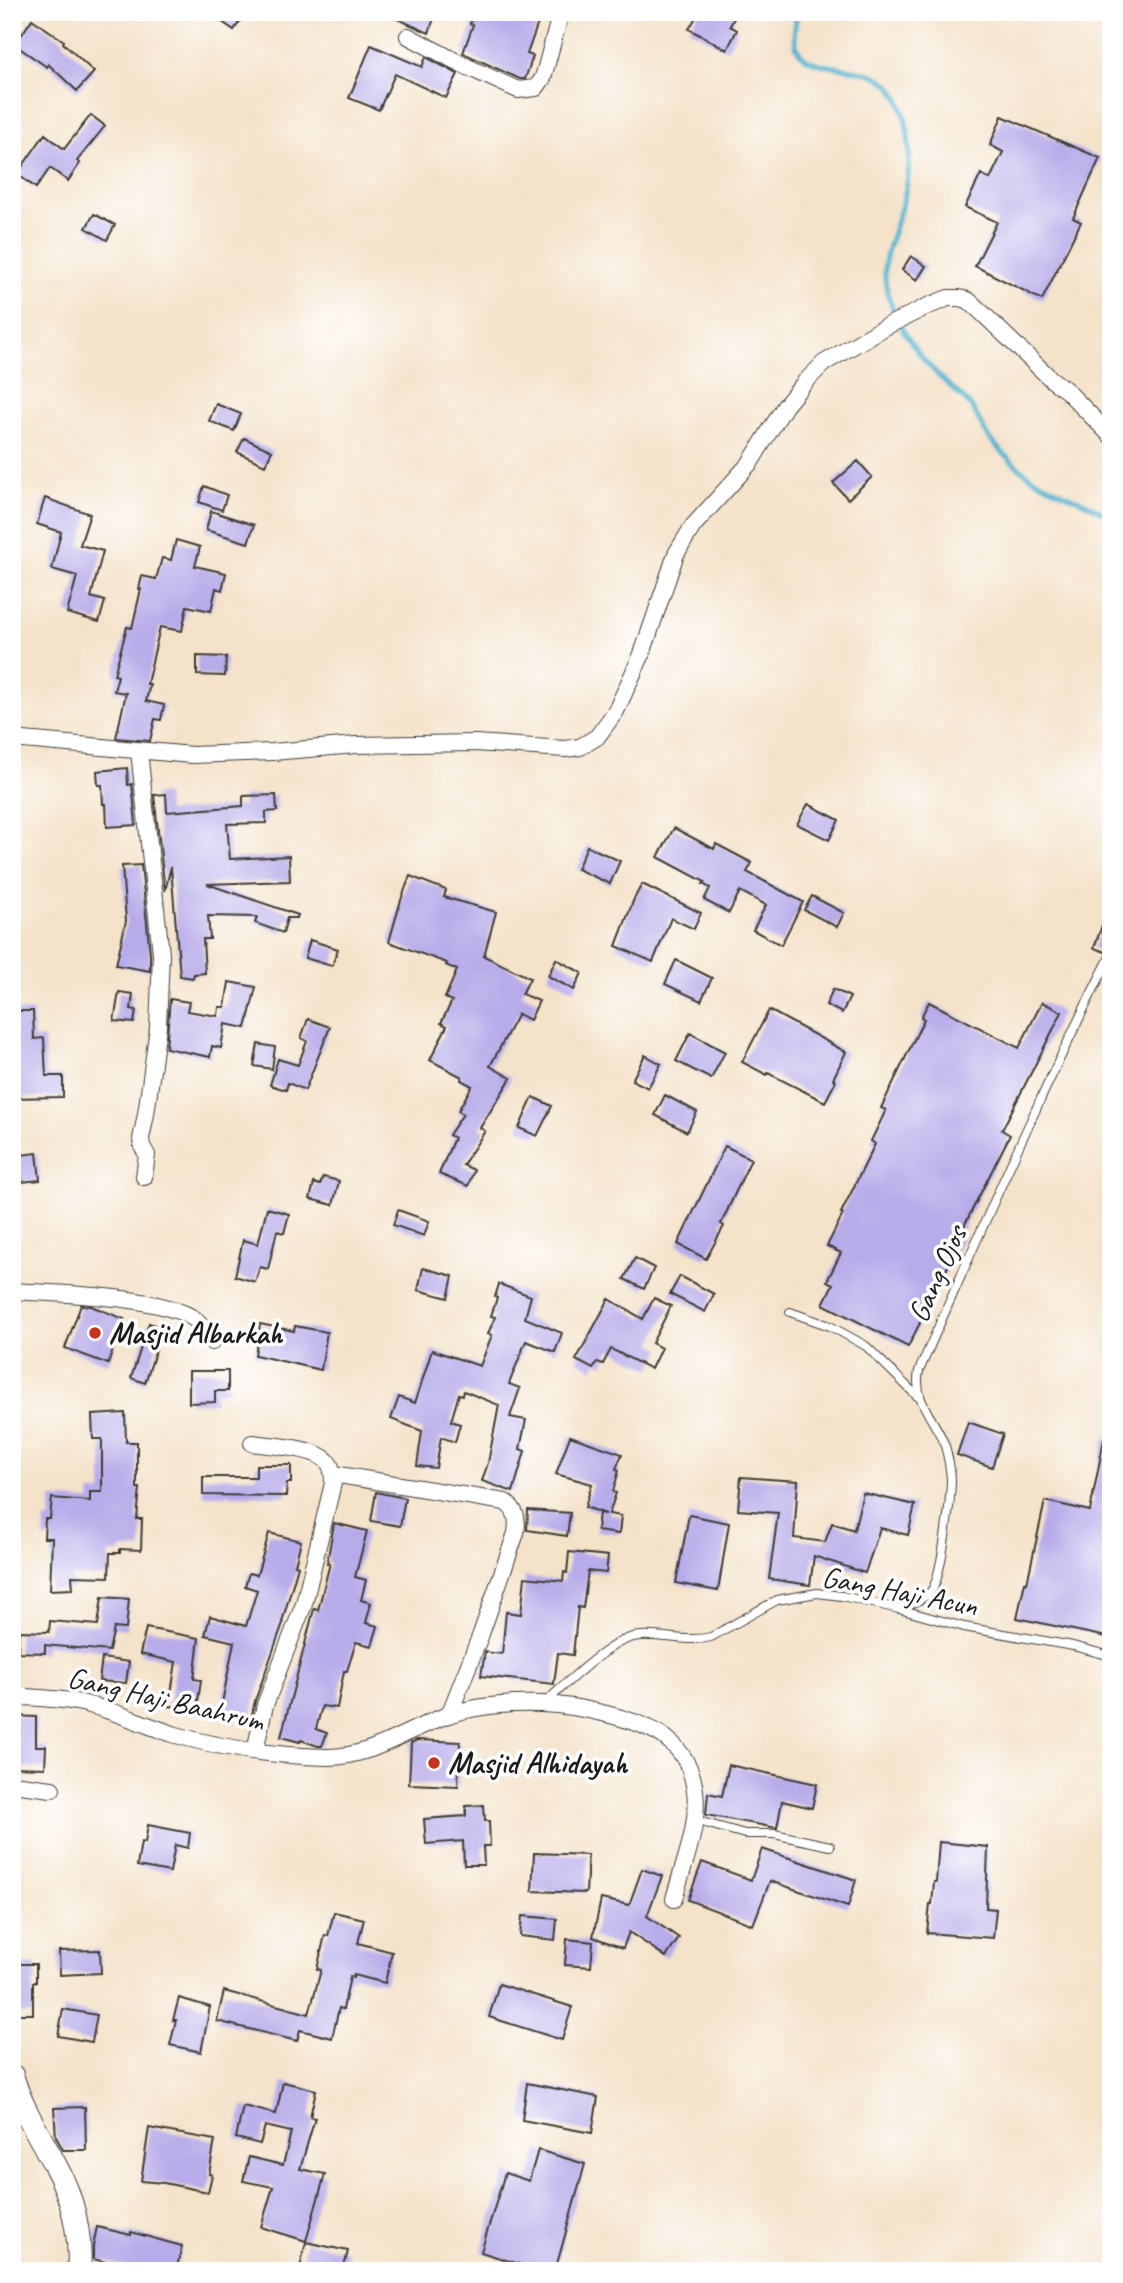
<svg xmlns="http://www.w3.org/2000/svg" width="1123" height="2283" font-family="Caveat,sans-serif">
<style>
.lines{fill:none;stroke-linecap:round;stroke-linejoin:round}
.stream{stroke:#4eb2cd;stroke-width:5}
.building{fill:#b7ace9}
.lane-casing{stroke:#3c3a36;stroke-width:10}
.street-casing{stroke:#3c3a36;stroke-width:18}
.secondary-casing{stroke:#3c3a36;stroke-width:25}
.lane{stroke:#fff;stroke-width:8}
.street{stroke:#fff;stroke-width:16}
.secondary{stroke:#fff;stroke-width:23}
.poi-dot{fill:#c8321e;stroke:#fff;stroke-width:2.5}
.labels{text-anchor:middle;stroke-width:7;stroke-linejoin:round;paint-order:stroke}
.street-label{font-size:30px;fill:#1c1c1c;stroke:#fff}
.poi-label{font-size:30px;font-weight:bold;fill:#1c1c1c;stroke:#fff;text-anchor:start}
</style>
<rect width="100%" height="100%" fill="#fff"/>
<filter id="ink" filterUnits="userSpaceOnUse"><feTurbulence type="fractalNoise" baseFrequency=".0143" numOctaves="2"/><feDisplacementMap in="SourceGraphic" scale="14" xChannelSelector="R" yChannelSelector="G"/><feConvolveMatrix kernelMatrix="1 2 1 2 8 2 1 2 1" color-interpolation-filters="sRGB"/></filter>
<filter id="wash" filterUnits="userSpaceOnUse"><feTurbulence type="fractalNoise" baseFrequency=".00686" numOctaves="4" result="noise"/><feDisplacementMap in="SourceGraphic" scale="28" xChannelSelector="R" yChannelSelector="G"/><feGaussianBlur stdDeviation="1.57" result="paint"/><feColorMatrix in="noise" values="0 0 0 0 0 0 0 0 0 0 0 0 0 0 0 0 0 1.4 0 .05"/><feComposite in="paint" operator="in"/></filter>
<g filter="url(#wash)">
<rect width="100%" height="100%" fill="#f4e2c9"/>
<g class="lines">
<path class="stream" d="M798 12C774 95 874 45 898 97 912 128 912 169 903 201 898 220 890 238 886 257 878 297 908 344 934 371 945 383 958 392 969 404 978 415 982 430 991 440 1001 452 1022 472 1035 479 1060 494 1086 500 1111 518"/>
</g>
<g id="blocks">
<path class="building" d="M208 12H246L234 30Z
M382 12H436L429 33Z
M474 12H516L539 20 527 54 533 56 525 79H520L463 53 473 25 470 24Z
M699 12H737L730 26 737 30 727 50 689 29Z
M32 19 64 41 63 43 94 72 77 91 48 64 47 67 15 45Z
M371 45 422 67 426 57 458 74 446 98 395 74 379 110 349 98Z
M91 115 105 126 77 161 80 163 68 181 50 168 36 188 17 174 45 134 64 149Z
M1002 116 1100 158 1073 218 1081 222 1042 300 975 266 997 222 965 207 981 174 990 179 1003 152 990 145Z
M94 214 115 225 107 240 86 228Z
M911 256 926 266 917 280 902 270Z
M216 404 241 414 234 431 209 421Z
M244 438 272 451 265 465 237 452Z
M858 461 872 477 848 499 833 483Z
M204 486 227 495 222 510 199 502Z
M45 498 90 514 80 545 103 551 91 597 105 601 99 622 67 613 77 576 52 569 61 532 37 524Z
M211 511 254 525 248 543 206 530Z
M176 540 200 547 195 566 226 573 222 590 216 588 211 611 187 606 182 631 160 627 147 684H150L146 701 164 705 161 720 155 719 150 741 116 738 126 693 114 691 118 676 114 675 127 627 132 628 141 589H139L142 576 156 579 162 558 171 560Z
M197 656 226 657 225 676 197 675Z
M127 768 128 785 132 784 136 825 107 827 106 804H103L102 785H98L97 771Z
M166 794 167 812 243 806V796L276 795 277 811 266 812V823L227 824 230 859 289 856 290 881 207 884 298 915 297 918H287L283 933 255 923 257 917 208 916 210 939H203L205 973 194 974 193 978 180 976 171 867 165 891 154 795Z
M808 804 839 820 829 840 797 824Z
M674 828 714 849 716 844 752 863 747 872 803 902 781 945 753 930 766 905 740 891 729 913 704 900 710 888 703 884 705 882 658 857Z
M587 846 620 861 610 884 577 869Z
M141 865 150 954V971L116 965 126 921 122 866Z
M410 876 446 890 444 897 496 912 484 956 530 978 522 994 539 1001 530 1020 518 1014 490 1066 511 1078 480 1128 485 1131 463 1165 474 1170 468 1186 439 1174 454 1138 449 1135 463 1114 458 1111 472 1086 461 1080 462 1077 430 1060 447 1026 441 1023 452 1001 445 998 457 970 446 965 447 963 389 942 401 900Z
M642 884 701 913 694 929 671 918 653 962 616 946 634 899Z
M812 896 844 913 837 927 804 910Z
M1109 906 1111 949 1105 952 1094 948Z
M310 940 338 949 332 966 305 958Z
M556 959 582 973 574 990 548 976Z
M676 960 712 978 701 1001 665 984Z
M229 982 256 987 246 1028 225 1024 221 1048 212 1046 210 1057 166 1048 170 999 189 1002 187 1011 218 1016 219 1007H225Z
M833 989 850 997 842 1013 826 1005Z
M119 992 133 994 131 1009 136 1010 134 1023 114 1021Z
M929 1002 1019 1048 1042 1002 1062 1012 1002 1130 1010 1135 960 1234 963 1236 908 1347 823 1304 833 1284 827 1281 841 1253 827 1246 843 1214 841 1213 875 1144 871 1141 886 1110 881 1108 924 1019 921 1017Z
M769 1010 846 1052 833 1079 836 1081 825 1102 768 1073 767 1075 742 1062Z
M12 1011H33L34 1039 44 1038 46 1076H63V1097L12 1098Z
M308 1019 330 1027 305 1090 288 1083 286 1090 270 1085 278 1059 298 1065 307 1041 301 1038Z
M690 1033 725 1052 711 1079 676 1061Z
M258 1044 275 1047 272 1069 254 1066Z
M645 1055 661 1064 648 1088 632 1080Z
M665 1095 697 1112 687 1132 655 1115Z
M533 1097 552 1106 537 1136 519 1128Z
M725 1146 751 1159 721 1224 724 1226 706 1259 678 1244Z
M37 1153 40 1180 12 1183V1156Z
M323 1177 339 1181 333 1205 310 1199 314 1183 320 1185Z
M267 1208 289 1214 284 1233 277 1231 268 1269 260 1267 255 1282 235 1276 243 1240 258 1244Z
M398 1210 429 1221 424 1236 393 1225Z
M635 1258 654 1268 644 1289 624 1279Z
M423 1268 453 1276 448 1298 418 1290Z
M680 1276 714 1294 705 1312 670 1294Z
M499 1284 531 1296 525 1318 562 1333 555 1352 526 1341 509 1384 520 1388 510 1417 526 1420 520 1449 525 1451 513 1492 482 1481 488 1463 499 1405 464 1391 463 1395 459 1394 451 1421 460 1424 455 1442 441 1437 436 1468 417 1466 422 1431 391 1419 399 1397 415 1403 432 1350 480 1366 492 1335 488 1334 495 1317 491 1316 497 1298 495 1297Z
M654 1298 671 1306 652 1343 661 1348 651 1369 611 1349 603 1364 597 1362 593 1369 576 1360 609 1299 643 1319Z
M81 1305 91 1306 124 1319 108 1364 65 1348Z
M149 1323 163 1328 145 1383 131 1378Z
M260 1324 294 1331 295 1326 327 1332 321 1370 255 1355Z
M189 1371H228V1391H215V1402L189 1403Z
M125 1413 126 1442H137V1488H140L137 1519H142L141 1550 120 1549V1553H110L109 1577 72 1576 73 1589 50 1590 52 1538H44L45 1519H50L52 1498 90 1501V1492H102V1439H93L92 1415Z
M968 1422 1003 1434 992 1467 957 1455Z
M570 1436 622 1454 616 1469 619 1470 613 1492 616 1493 609 1514 621 1516 619 1534 597 1531 599 1513 606 1514 585 1507 592 1484 556 1474Z
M1104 1439 1111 1440V1638L1017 1618 1025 1582 1027 1583 1045 1501 1090 1511Z
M256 1465H291V1483H287L286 1496 203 1495V1477H256Z
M741 1477 798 1481 794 1538 825 1542 832 1523 854 1530 863 1493 915 1505 908 1535 880 1528 865 1573 814 1556 810 1585 769 1579 778 1513 738 1510Z
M376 1492 405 1498 400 1526 371 1521Z
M528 1510 570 1513 567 1536 527 1530Z
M689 1515 729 1523 718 1591 676 1583Z
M334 1523 367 1531 355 1577 366 1580 361 1600 371 1603 366 1623 378 1626 372 1646 356 1642 347 1671H344L337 1708 322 1706 316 1729 327 1733 322 1746H318L301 1740 300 1742 281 1737 314 1609 318 1610 330 1563H327Z
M269 1533 301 1541 295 1565 298 1566 282 1622 283 1623 255 1701 251 1719 220 1713 234 1642 205 1635 210 1616 246 1626 257 1590 245 1586 249 1573 257 1575Z
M569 1552 608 1556 606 1573 588 1571 583 1608 578 1607 573 1655 558 1653 554 1684 481 1676 485 1652 502 1654 506 1612 521 1614 525 1577 563 1581 564 1572 567 1573Z
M102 1597 129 1599 126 1629 114 1628 109 1651 45 1645V1653L18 1652 19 1631 49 1632 50 1621 98 1625Z
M146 1628 199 1638 194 1679 201 1680 197 1709 169 1706 176 1662 140 1654Z
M102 1658 129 1662 126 1683 99 1681Z
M12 1716 36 1717V1746H46L45 1768 12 1767Z
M417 1740 460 1742 458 1786 409 1784 411 1743Z
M729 1765 817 1784 812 1808 782 1801 777 1828 706 1815 708 1793 722 1796Z
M484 1805 485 1821H489L490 1846H483L484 1865H464L463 1841 426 1844 424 1819 466 1816V1806Z
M148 1825 190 1833 188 1848 175 1845 170 1872 137 1866 141 1842 145 1843Z
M939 1842 988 1847 986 1908 996 1909 993 1938 927 1933 930 1904H932L934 1882H936Z
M762 1849 856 1880 848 1907 770 1881 753 1925 688 1900 702 1862 751 1880Z
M534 1853 588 1855 586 1893 532 1891Z
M642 1869 662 1876 647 1916 679 1938 666 1957 629 1932 623 1948 593 1937 601 1899 629 1905Z
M334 1912 364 1919 358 1943 392 1952 385 1983 354 1975 353 1978 350 1977 343 2009 339 2008 332 2038 300 2030 297 2041 217 2021 224 1991 309 2014 321 1970 317 1969 325 1935 328 1936Z
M522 1916 557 1919 555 1940 520 1936Z
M567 1939 593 1942 591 1967 565 1965Z
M100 1950 101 1973 60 1975 59 1951Z
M12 1964H36V1982H33V2014H13Z
M499 1984 572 2007 562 2040 489 2017Z
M179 1998 210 2007 201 2052 170 2045 176 2020H173Z
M63 2009 97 2015 92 2042 58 2036Z
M283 2082 316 2090 310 2117 315 2118 300 2169 325 2174 306 2241 261 2227 273 2187 243 2181 249 2157 283 2165 291 2132 265 2126 260 2144 236 2138 243 2106 276 2114Z
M527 2083 598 2097 592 2133 522 2120Z
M85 2107 86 2150H63L56 2137 54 2108Z
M149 2128 215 2140 209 2174 212 2175 208 2192 164 2183 141 2181Z
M538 2150 585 2164 555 2271H541L481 2252 505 2173 529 2181Z
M97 2227 131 2235V2232L182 2246 176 2271H121L122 2266 93 2259V2246Z
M306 2242 348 2251 343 2271H299Z"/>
</g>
</g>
<g filter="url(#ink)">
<use href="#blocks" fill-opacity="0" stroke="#3c3a36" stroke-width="2"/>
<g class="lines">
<defs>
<path id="lane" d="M790 1312 830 1326 866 1346 917 1396
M899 1609C910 1604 925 1599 932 1590 942 1575 951 1497 951 1478 950 1467 948 1456 945 1446 935 1418 913 1403 919 1371 981 1231 1041 1091 1111 955
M546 1702C567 1683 612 1637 640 1636 664 1634 686 1643 711 1637L777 1600 817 1593 842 1596 899 1609 964 1627 1073 1646 1111 1656
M694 1820 745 1834H774L830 1846"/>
<path id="street" d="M408 36 461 64 518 90 536 88 543 78 561 12
M12 739 192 755 272 752 356 745 475 743 565 749 580 747 597 737 616 711 642 654 676 554 693 526 750 463 785 406 804 383 824 363 885 327 926 307 948 298H959L968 300 978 309 1051 379 1067 391 1111 436
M139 751 161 954 158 1027 146 1114 141 1139 142 1146 147 1155 144 1177
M12 1291C57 1294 161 1295 196 1320 203 1325 207 1335 212 1342
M252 1443C271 1446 316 1447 328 1462 333 1468 333 1476 333 1483L304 1604 265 1705 255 1751
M333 1474 505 1502C517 1510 518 1520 516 1533L481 1634 449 1715
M12 1696C33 1698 55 1698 76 1702 110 1708 143 1725 176 1735 225 1749 277 1756 328 1757 372 1757 408 1729 448 1715 477 1705 512 1703 542 1704 574 1705 645 1719 668 1740 682 1751 691 1768 694 1785 702 1822 683 1864 674 1899
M12 1784 52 1789"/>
<path id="secondary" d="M12 2076C21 2108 40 2136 55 2165 73 2198 81 2233 79 2271"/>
</defs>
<use href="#lane" class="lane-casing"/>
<use href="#street" class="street-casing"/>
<use href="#secondary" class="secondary-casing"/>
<use href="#lane" class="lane"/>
<use href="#street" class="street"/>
<use href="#secondary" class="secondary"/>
</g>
</g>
<g class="poi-dot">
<circle cx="95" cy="1333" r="7"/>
<circle cx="434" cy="1763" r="7"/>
</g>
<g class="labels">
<g class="street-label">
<text transform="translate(937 1274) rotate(-66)" y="10">Gang Ojos</text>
<text transform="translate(900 1591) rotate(11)" y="10">Gang Haji Acun</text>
<text transform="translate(166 1699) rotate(13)" y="10">Gang Haji Baahrum</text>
</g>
<g class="poi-label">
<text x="109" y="1343">Masjid Albarkah</text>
<text x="448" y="1773">Masjid Alhidayah</text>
</g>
</g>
<rect width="1123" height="2283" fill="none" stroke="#fff" stroke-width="42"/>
</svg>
